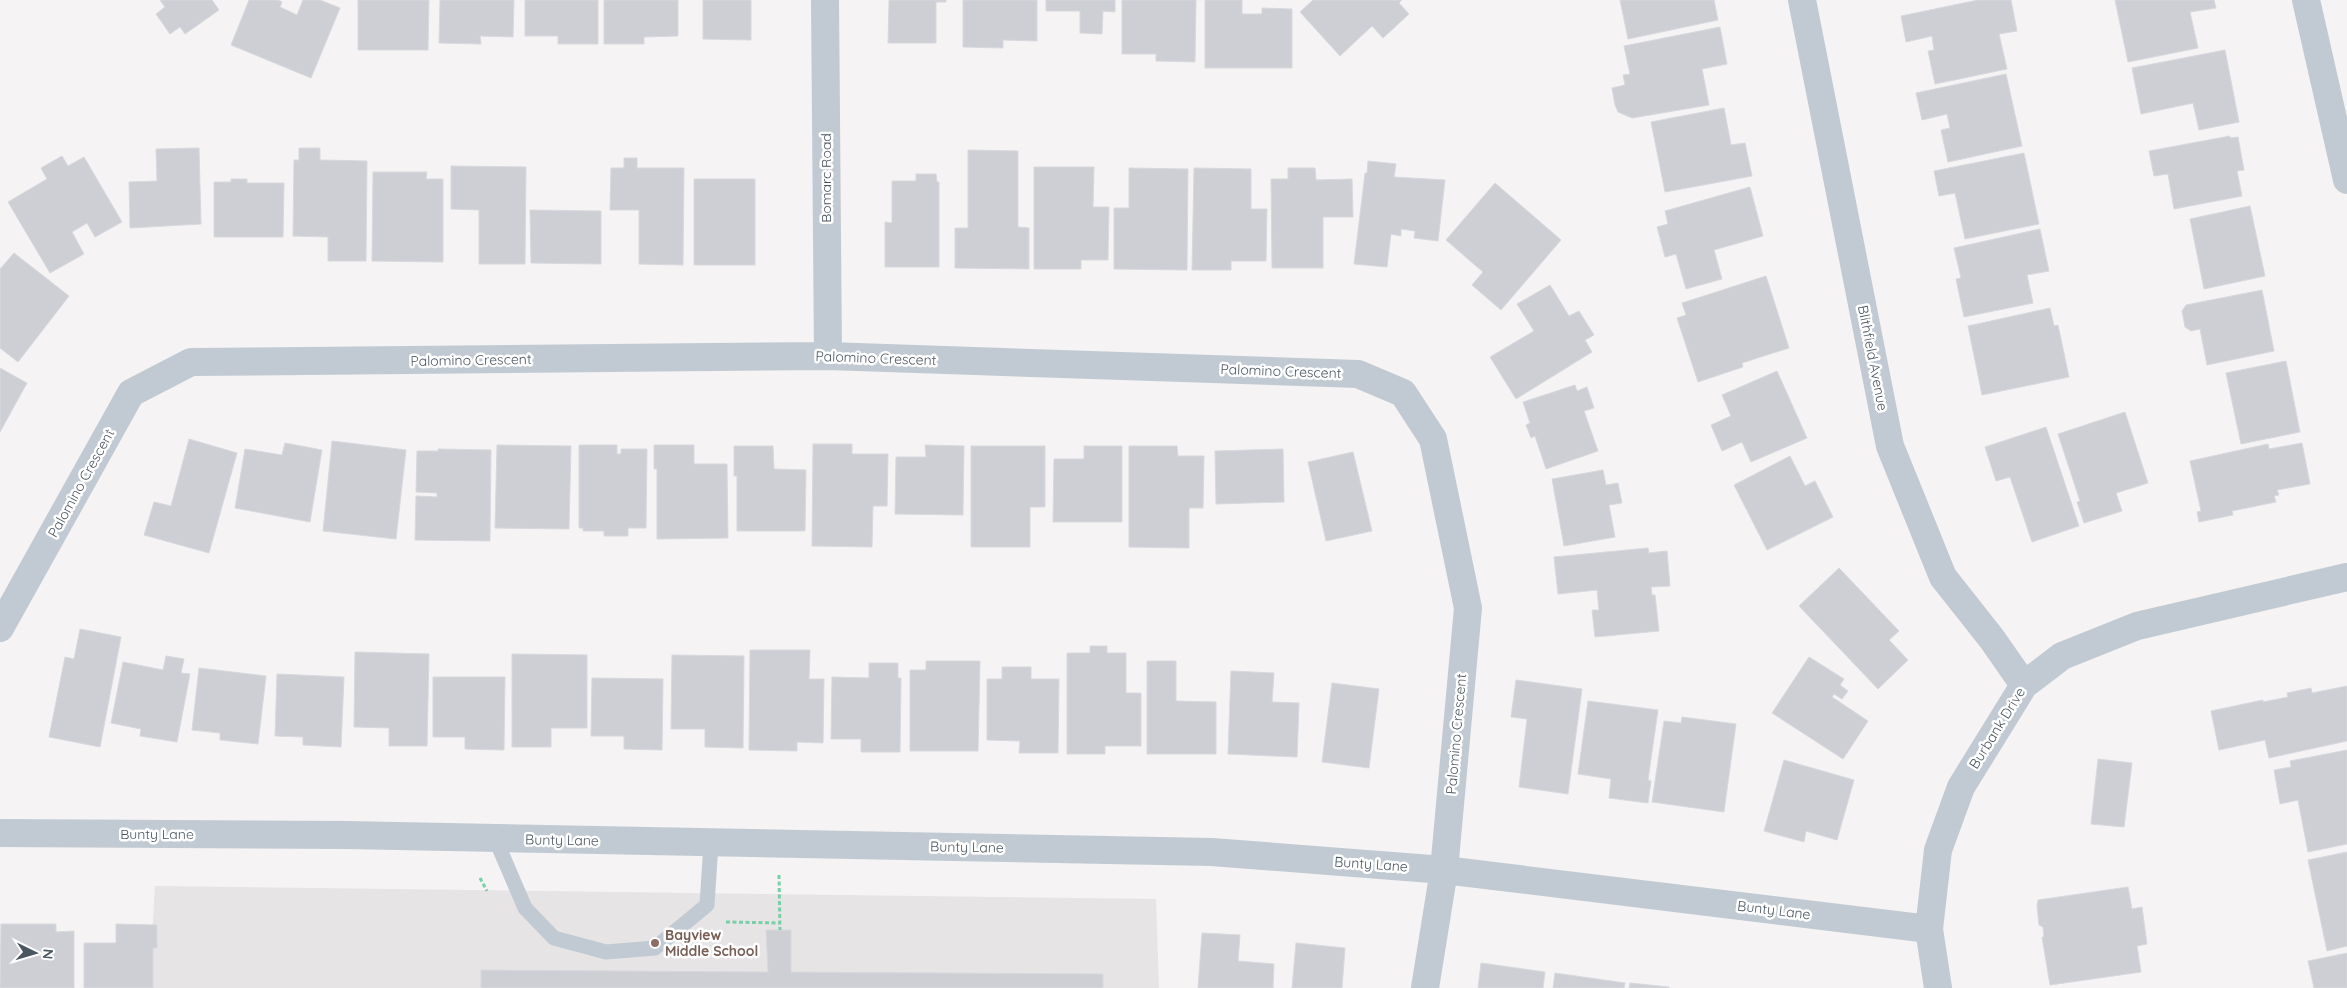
<svg xmlns="http://www.w3.org/2000/svg" width="2347" height="988" font-family="Quicksand,sans-serif">
<style>
.education{fill:#e6e4e5}
.building{fill:#cdcfd5;stroke:#d7d9de}
.lines{fill:none;stroke-linecap:round;stroke-linejoin:round}
.path{stroke:#7ad0a6;stroke-width:3;stroke-dasharray:4 2.5;stroke-linecap:butt}
.lane{stroke:#c1cad2;stroke-width:15}
.street{stroke:#c1cad2;stroke-width:28}
.education-dot{fill:#8d6e63;stroke:#fff;stroke-width:2}
.labels{text-anchor:middle;stroke-width:5;stroke-linejoin:round;paint-order:stroke}
.street-label{font-size:14px;fill:#4a5661;stroke:#fff}
.education-label{font-size:14px;font-weight:bold;fill:#785e54;stroke:#fff;text-anchor:start}
</style>
<rect width="100%" height="100%" fill="#f5f3f3"/>
<path class="education" d="M155 886 1156 899 1159 988H149Z"/>
<path class="building" d="M160 0H212L219 10 185 34 180 27 170 34 156 14 165 7Z
M249 0H278L282 2 280 7 297 15 303 0H320L340 8 311 78 231 45Z
M358 0H429L428 50H358Z
M440 0H514L513 37 480 36 481 44 439 43Z
M525 0H598V44H558V36H525Z
M604 0H678V36L644 37V44H604Z
M703 0H751V40L703 39Z
M889 0H946V2H936V43H888Z
M963 0H1037V41L1003 40V48L963 47Z
M1046 0H1115V12L1103 11 1102 34 1080 33V11H1046Z
M1122 0H1196L1195 62 1156 61V54H1122Z
M1205 0H1242V14H1262V8L1292 9V68H1205Z
M1313 0H1402L1399 3 1409 14 1383 38 1372 26 1340 56 1300 12Z
M1620 0H1714L1718 20 1628 39Z
M1978 0H2011L2017 31 1999 34 2007 69 1935 84 1928 51 1934 50 1932 36 1906 42 1901 16Z
M2115 0H2214L2216 8 2190 12 2198 48 2128 62Z
M1720 27 1727 64 1702 69 1709 105 1632 118 1618 112 1615 105 1612 88 1625 85 1623 75 1630 74 1624 46Z
M2225 50 2239 122 2199 130 2193 103 2141 114 2132 68Z
M2006 74 2022 146 1948 162 1941 130 1950 128 1947 114 1922 120 1916 93Z
M1724 108 1731 145 1745 143 1752 176 1665 192 1651 122Z
M2230 136V138L2238 137 2244 170 2237 171 2242 196 2174 209 2168 174 2154 176 2149 151Z
M199 148 201 224 130 228 129 182 157 181 156 149Z
M299 148H320V160L367 161 366 261H328V237L293 236 294 160H299Z
M968 150 1018 151V227L1029 228V269L955 268V228H968Z
M2024 153 2039 224 1965 239 1955 193 1939 196 1934 171Z
M62 156 68 166 84 157 122 222 95 237 87 223 72 232 84 254 50 273 8 202 47 179 41 168Z
M624 158H637V168H684L683 265 639 264V210H610L611 168H624Z
M1368 161 1396 164 1394 177 1445 180 1438 241 1414 238 1415 231 1401 229V236L1391 234 1387 267 1354 264 1365 173H1367Z
M451 166 526 167 525 264H479V210L451 209Z
M1034 167H1094L1093 207H1109L1108 260H1081V269H1034Z
M1129 168 1188 169 1187 270 1114 269V208H1129Z
M1194 168 1251 169V209H1267L1266 261H1231V270H1192Z
M1288 168H1315L1316 180 1352 179 1353 217H1323V268H1272L1271 179H1288Z
M373 172H427L426 179H443V262L372 261Z
M916 174H936L937 182H939V267H885V222L892 223V181H916Z
M231 179H247V183H284L283 237H214V182H231Z
M694 179H755V265H694Z
M1495 183 1561 240 1501 310 1472 285 1483 272 1446 240Z
M1750 187 1763 236 1714 250 1722 279 1686 289 1676 254 1665 257 1657 227 1668 224 1665 211Z
M2250 206 2265 276 2204 289 2190 219Z
M530 210 601 211V264L531 263Z
M2040 229 2049 271 2027 275 2033 303 1964 317 1956 279 1961 278 1954 248Z
M14 253 69 296 18 362 0 348V269Z
M1766 276 1789 348 1742 363 1743 367 1698 382 1677 318 1686 315 1682 303Z
M1550 285 1569 316 1579 311 1594 335 1585 340 1592 352 1516 399 1490 357 1534 331 1517 304Z
M2262 290 2274 351 2207 365 2200 329 2191 331 2185 327 2182 311 2186 305Z
M2050 308 2054 326 2058 325 2069 377 1982 395 1968 326Z
M2286 361 2300 432 2241 444 2226 373Z
M0 368 27 383 0 432Z
M1777 371 1807 438 1751 462 1742 442 1722 451 1711 425 1731 416 1722 395Z
M1575 385 1577 391 1587 387 1594 408 1584 411 1598 451 1546 469 1535 436 1531 438 1526 425 1530 423 1523 402Z
M2125 412 2148 483 2116 493 2122 511 2084 523 2077 502 2080 501 2058 434Z
M2046 427 2079 526 2032 542 2010 477 1996 481 1985 447Z
M189 439 237 453 209 553 144 535 154 502 171 506Z
M332 441 406 450 396 539 323 531Z
M285 443 322 450 310 522 235 508 245 449 282 455Z
M2302 443 2310 484 2277 490 2279 495 2274 496 2276 502 2232 511 2233 515 2199 522 2197 512 2201 511 2190 461 2268 444 2269 449Z
M813 444H852V454H888L887 506H873L872 547 812 546Z
M497 445 571 446 569 529 495 528Z
M579 445H617V454H621V449H647L646 528H628V536H604V531H583V528H579Z
M654 445H694V464H727L728 538 657 539V469H654Z
M925 445 964 446 963 515 895 514 896 457H926Z
M734 446H773L774 469 806 470 805 531H737V476H734Z
M971 446H1045V507H1030V547H971Z
M1084 446H1122V522H1053L1054 459H1084Z
M1129 446H1177L1178 456H1204L1203 508H1189V548L1129 547Z
M438 449 491 450 490 541 415 540 416 496 437 497V493L416 492 417 451H438Z
M1283 449 1284 502 1216 504 1215 451Z
M1353 452 1372 531 1326 541 1308 462Z
M1790 456 1805 486 1815 481 1833 517 1767 550 1734 485Z
M1603 470 1606 485 1618 483 1622 503 1609 505 1615 537 1564 546 1552 479Z
M1648 548 1649 553 1667 551 1670 586 1651 587 1652 595H1655L1659 631 1595 637 1592 610H1599L1597 590 1558 594 1554 557Z
M1839 568 1899 631 1889 640 1908 660 1878 689 1799 606Z
M80 629 121 637 100 747 49 737 65 657 74 659Z
M1090 646H1107V653H1126V693H1141V746H1105V754H1067V653H1090Z
M750 650H810L809 679H824L823 743 797 742V751L749 750Z
M355 652 429 654 427 746H389V728L354 727Z
M512 654 587 655V728H551V747H512Z
M672 655 744 656 743 748 705 747V729H671Z
M166 656 184 659 181 673 190 674 177 742 140 736 141 729 111 723 123 662 163 670Z
M1809 657 1844 679 1840 685 1848 691 1842 699 1834 694 1832 697 1868 721 1843 759 1772 713Z
M926 661H980L978 751H910V670H926Z
M1147 661H1176V701L1216 702V754H1147Z
M869 663H898V678H901L900 752H861V739H831L832 677 869 678Z
M1002 667H1031V679H1059L1058 753H1019L1020 741 987 740V679H1002Z
M199 668 266 676 258 744 220 740V733L192 730Z
M1231 671 1274 673 1272 702 1299 703 1297 757 1228 754Z
M277 674 344 677 341 747 303 745V737L275 736Z
M433 677H505L504 750 465 749V737H433Z
M592 678 663 679 662 750 624 749V736H591Z
M1516 680 1582 689 1568 794 1519 787 1527 719 1511 717Z
M1332 683 1379 689 1369 768 1322 762Z
M2347 686V741L2269 758 2265 740 2219 750 2211 711 2263 700V702L2288 697 2287 693 2311 688 2312 693Z
M1588 701 1658 710 1648 780 1651 781 1648 803 1609 798 1611 779 1578 774Z
M1682 717 1736 724 1724 812 1652 802 1664 721 1681 723Z
M2347 750V844L2308 852 2298 800 2280 804 2274 770 2291 767 2290 761Z
M2098 759 2132 763 2124 827 2091 824Z
M1784 760 1854 780 1837 840 1806 831 1804 842 1764 831Z
M2347 852V946L2327 951 2308 860Z
M2128 887 2132 909 2142 907 2147 944 2137 946 2141 972 2050 985 2042 937H2044L2043 927 2039 925 2037 906 2038 900Z
M1 924H56V932L74 931V988H0Z
M116 924 157 925V948H153V988H84V943H116Z
M766 930H791V972L1103 974V988H481V970L768 972Z
M1202 933 1240 935 1238 961 1274 964 1273 988H1198Z
M1296 943 1345 948 1342 988H1292Z
M2347 953V988H2314L2308 961Z
M1481 963 1545 972 1543 988H1478Z
M1555 973 1625 983 1624 988H1553Z
M1630 983 1669 987V988H1629Z"/>
<g class="lines">
<path class="path" d="M779 875 780 930
M480 878 487 891
M726 922 780 923"/>
<path class="lane" d="M495 838 525 908 554 938 606 952 655 948 707 905 711 843"/>
<path class="street" d="M825 0 828 356
M1802 0 1890 446 1943 577 1992 639 2024 685
M2306 0 2347 180
M0 628 131 393 191 362 828 356 1358 374 1403 393 1433 439 1468 608 1444 870 1425 988
M0 833 347 835 1212 852 1444 870 1929 929
M1938 988 1929 929 1938 850 1961 787 2024 685 2062 656 2137 626 2347 577"/>
</g>
<circle class="education-dot" cx="655" cy="943" r="5"/>
<g class="labels">
<g class="street-label">
<text transform="translate(826 178) rotate(-90)" y="5">Bomarc Road</text>
<text transform="translate(876 358) rotate(2)" y="5">Palomino Crescent</text>
<text transform="translate(1873 358) rotate(79)" y="5">Blithfield Avenue</text>
<text transform="translate(471 360) rotate(-1)" y="5">Palomino Crescent</text>
<text transform="translate(1281 371) rotate(2)" y="5">Palomino Crescent</text>
<text transform="translate(81 483) rotate(-61)" y="5">Palomino Crescent</text>
<text transform="translate(1997 728) rotate(-58)" y="5">Burbank Drive</text>
<text transform="translate(1456 734) rotate(-85)" y="5">Palomino Crescent</text>
<text x="157" y="839">Bunty Lane</text>
<text transform="translate(562 840) rotate(1)" y="5">Bunty Lane</text>
<text transform="translate(967 847) rotate(1)" y="5">Bunty Lane</text>
<text transform="translate(1371 864) rotate(4)" y="5">Bunty Lane</text>
<text transform="translate(1774 910) rotate(7)" y="5">Bunty Lane</text>
</g>
<g class="education-label">
<text x="665" y="940">Bayview<tspan x="665" dy="16">Middle School</tspan></text>
</g>
</g>
<g transform="translate(35 953) rotate(95)" stroke="#ffffff" stroke-width="4" paint-order="stroke">
<path d="M0-4L9 19L0 12L-9 19Z" fill="#4a5661"/>
<text y="-8" font-size="14" font-weight="bold" text-anchor="middle" fill="#4a5661">N</text>
</g>
</svg>
